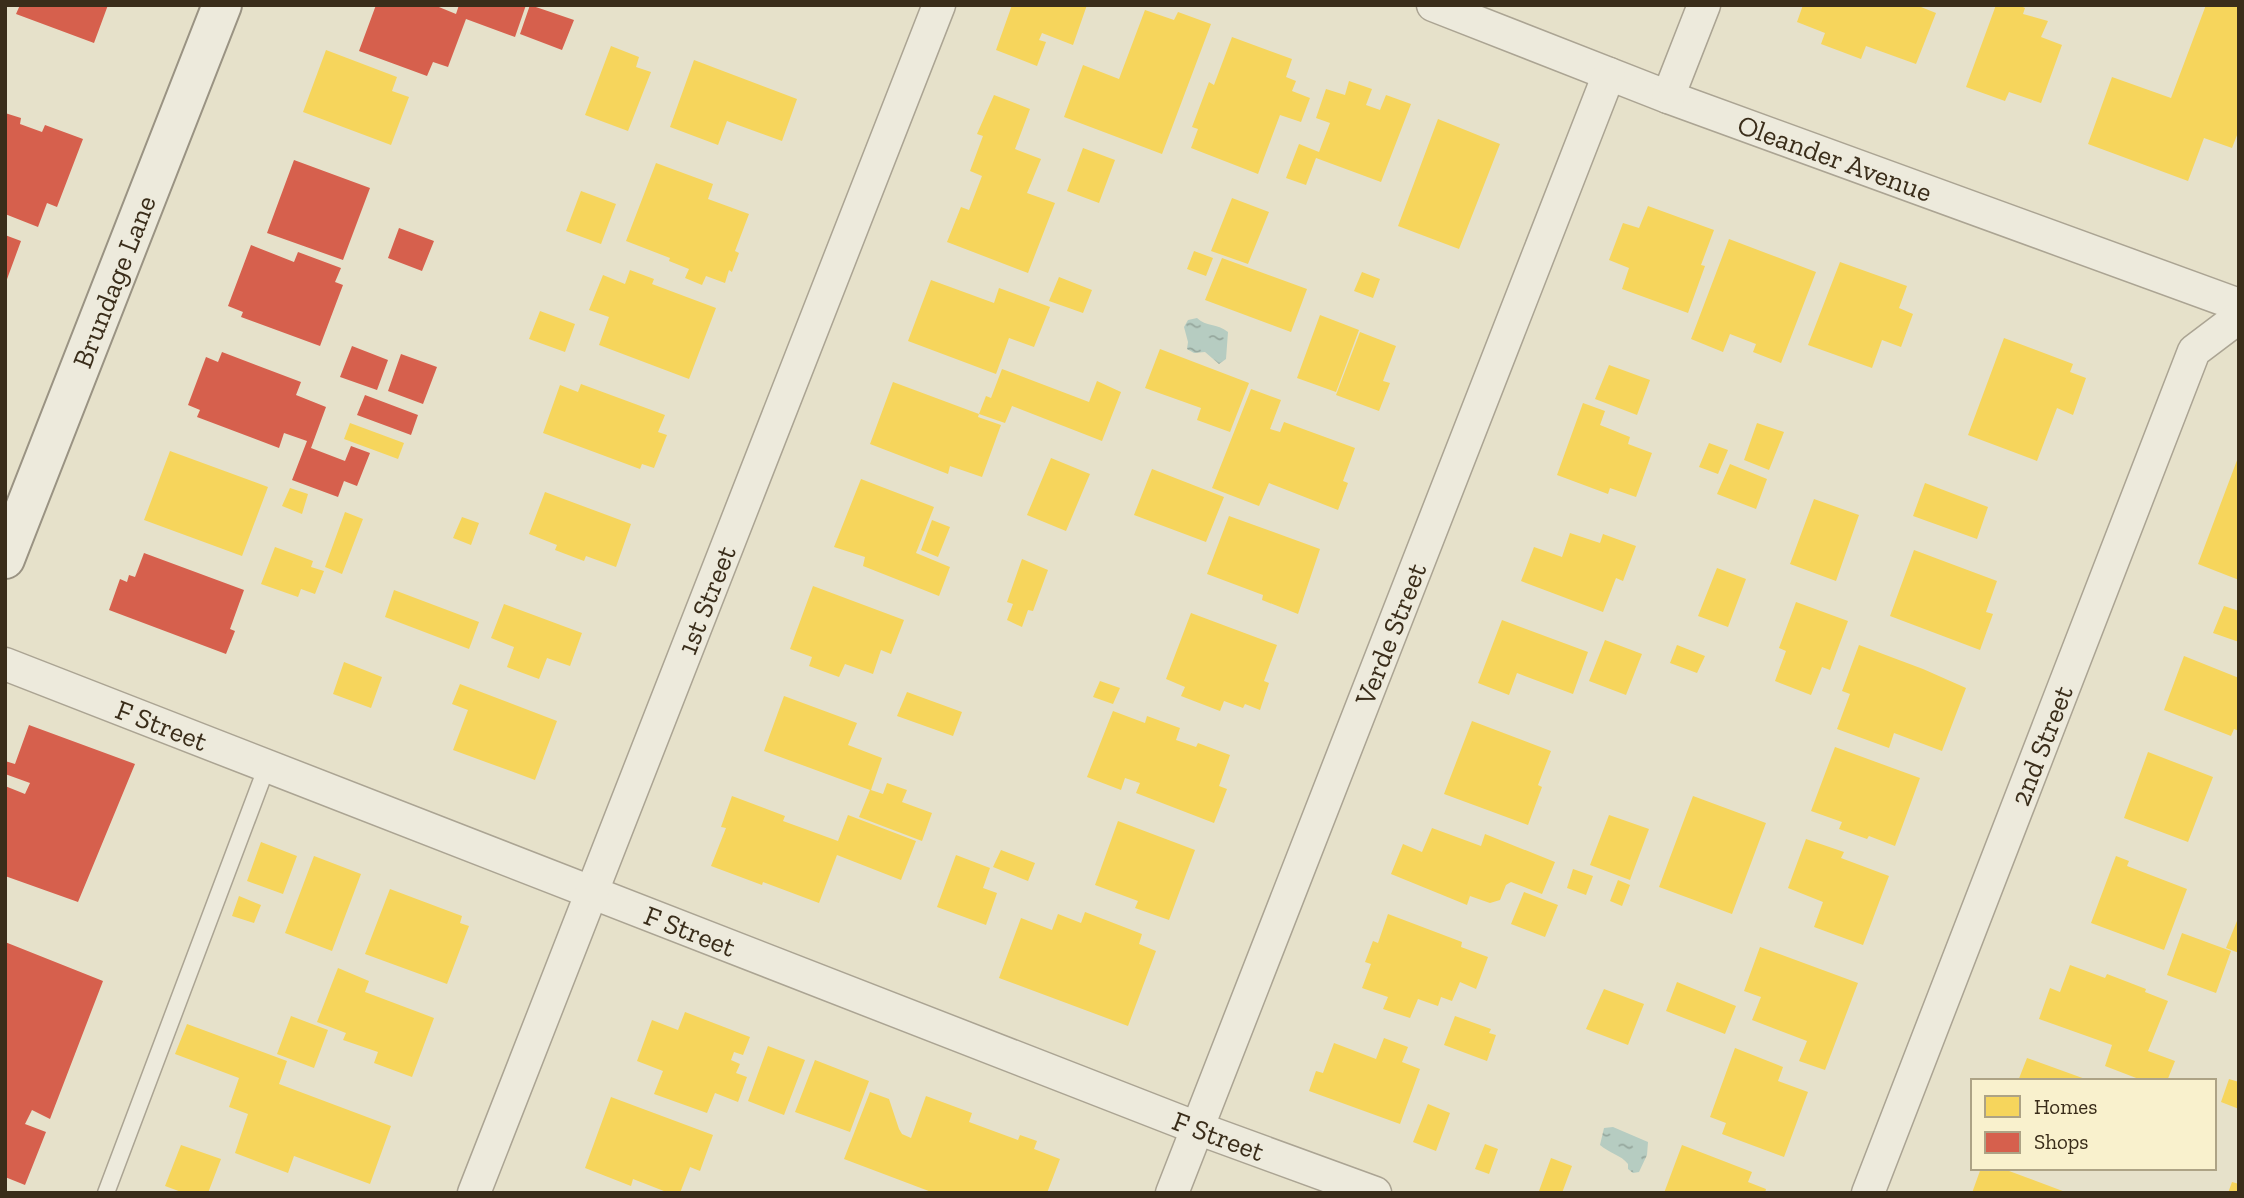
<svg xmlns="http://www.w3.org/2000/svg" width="2244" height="1198" font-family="'Zilla Slab',serif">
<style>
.water{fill:url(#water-ripples)}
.homes{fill:#f6d55c}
.shops{fill:#d6604d}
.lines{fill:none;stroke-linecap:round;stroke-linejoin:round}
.service-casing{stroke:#aba493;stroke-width:19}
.minor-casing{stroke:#aba493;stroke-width:35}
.secondary-casing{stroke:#9a9383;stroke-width:42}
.service{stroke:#edeadc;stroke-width:16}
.minor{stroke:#edeadc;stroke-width:32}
.secondary{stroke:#edeadc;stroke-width:38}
.labels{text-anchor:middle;stroke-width:7;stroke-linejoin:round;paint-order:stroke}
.street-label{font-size:28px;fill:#3a2d1a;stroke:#f9f1cd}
</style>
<defs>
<pattern id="water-ripples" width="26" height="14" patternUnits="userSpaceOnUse" patternTransform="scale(1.75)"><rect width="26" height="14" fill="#b6ccc1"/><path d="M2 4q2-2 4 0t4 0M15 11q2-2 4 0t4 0" fill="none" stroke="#95a69c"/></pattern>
</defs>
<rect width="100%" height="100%" fill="#e6e1ca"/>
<path class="water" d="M1197 318C1206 327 1217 323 1228 332L1226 359 1219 364 1205 352 1194 353 1187 349 1188 342 1184 327 1188 320Z
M1613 1127 1648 1142 1647 1155 1639 1172 1633 1173 1628 1169V1164C1621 1155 1609 1153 1600 1145L1604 1128Z"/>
<path class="homes" d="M1012 5H1087L1073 45 1042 33 1039 40 1046 42 1037 66 996 50Z
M1803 5H1916L1936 13 1916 64 1866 46 1861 59 1821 44 1825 33 1797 22Z
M1996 5H2018L2025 8 2023 14 2048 21 2041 37 2062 45 2041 103 2009 92 2005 101 1966 87Z
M2206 5H2239V130L2232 148 2204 138 2188 181 2088 144 2112 77 2171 98Z
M1145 10 1174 20 1178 12 1211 24 1162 154 1064 117 1083 65 1119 79Z
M1232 37 1292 59 1286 77 1296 81 1292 91 1310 98 1301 122 1280 115 1258 174 1191 148 1198 129 1192 127 1209 82 1214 85Z
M611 46 639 57 636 67 651 72 628 131 585 115Z
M326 50 397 77 392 91 409 97 391 145 303 112Z
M694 60 797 99 782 141 727 121 718 145 670 127Z
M1349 81 1372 89 1366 105 1380 110 1386 95 1411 104 1381 182 1316 158 1306 185 1286 178 1299 144 1319 152 1330 123 1316 118 1326 89 1345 95Z
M994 95 1030 109 1015 149 1041 159 1027 193 1055 203 1028 273 947 242 961 207 969 210 982 176 970 171 983 136 977 134Z
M1438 119 1500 144 1459 249 1398 226Z
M1083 148 1115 160 1099 203 1067 191Z
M656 163 713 184 708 199 749 214 735 251 739 253 732 272 729 270 725 283 706 276 702 285 685 278 689 269 669 261 670 258 626 241Z
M581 191 616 204 601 244 566 231Z
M1232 198 1269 212 1248 264 1211 251Z
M1648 206 1714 230 1701 265 1705 266 1688 313 1622 289 1629 268 1609 260 1623 223 1639 228Z
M1729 239 1816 272 1781 363 1753 352 1756 344 1730 334 1723 352 1691 339Z
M1194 251 1213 258 1206 276 1187 269Z
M1222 258 1307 289 1291 332 1205 300Z
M1840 262 1907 286 1899 308 1913 314 1901 347 1882 340 1872 368 1808 345Z
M630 270 654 279 652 284 716 308 689 379 599 345 609 317 589 310 603 275 625 284Z
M1362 272 1380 279 1373 298 1354 291Z
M1059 277 1092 290 1083 313 1049 301Z
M931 280 994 303 999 288 1050 307 1034 347 1009 338 996 374 908 341Z
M540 311 575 324 565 352 529 339Z
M1320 315 1359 330 1336 392 1297 378Z
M1360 332 1396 346 1383 381 1390 383 1379 411 1336 395Z
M2004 338 2073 364 2070 372 2086 378 2073 415 2057 408 2037 461 1968 435Z
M1160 349 1249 383 1230 432 1197 420 1201 408 1145 388Z
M1609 365 1650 380 1637 415 1595 399Z
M1002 369 1089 402 1097 381 1121 392 1102 441 1012 406 1005 423 979 414 986 396 991 398Z
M893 382 979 414 978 417 1001 425 982 477 950 466 948 474 870 444Z
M581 384 665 415 658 432 667 435 654 468 642 464 640 469 543 433 560 385 578 392Z
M1251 389 1281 400 1270 429 1280 432 1284 422 1355 448 1343 481 1348 483 1338 510 1269 483 1259 506 1212 488Z
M1583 403 1605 411 1600 425 1630 437 1628 444 1652 453 1636 497 1610 488 1608 494 1557 475Z
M350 423 404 443 398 459 344 439Z
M1757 423 1784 432 1769 470 1744 460Z
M1709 443 1728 450 1718 474 1699 467Z
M170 451 268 487 242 556 144 520Z
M2239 455V580L2198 564Z
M1051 458 1090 474 1066 531 1027 515Z
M1730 464 1767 479 1756 509 1717 494Z
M1152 469 1224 497 1206 542 1134 515Z
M861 479 934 507 916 553 950 567 939 596 863 566 865 557 834 547Z
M1925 483 1988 507 1977 539 1913 516Z
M290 488 308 494 302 514 282 506Z
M545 492 631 524 616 567 586 556 584 561 555 550 557 545 529 534Z
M1814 499 1859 515 1836 581 1790 564Z
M345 512 363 519 342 574 325 567Z
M1229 516 1320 549 1298 614 1262 600 1263 595 1207 574Z
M462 517 479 523 471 545 453 538Z
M932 520 950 527 938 557 921 550Z
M1570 533 1600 543 1603 534 1636 546 1623 581 1616 578 1603 612 1521 581 1534 547 1562 557Z
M275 547 313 561 311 567 324 571 315 594 301 589 298 597 261 584Z
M1914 550 1997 581 1986 612 1993 614 1980 650 1890 616Z
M1022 559 1048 570 1033 611 1028 610 1022 627 1007 620 1013 604 1007 602Z
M1717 568 1746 579 1728 627 1698 616Z
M813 586 904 620 891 654 881 650 873 674 845 664 839 677 809 666 812 657 790 649Z
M394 590 479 622 469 649 385 617Z
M1796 602 1848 621 1830 670 1822 667 1811 695 1775 681 1786 651 1779 648Z
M504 604 582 633 570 666 547 658 539 679 507 667 514 647 491 638Z
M2224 606 2239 611V642L2213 633Z
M1191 613 1277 645 1264 681 1269 683 1260 710 1245 704 1243 708 1224 701 1220 711 1181 696 1185 687 1166 679Z
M1502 620 1588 652 1573 694 1517 673 1509 695 1478 683Z
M1605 640 1642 654 1626 695 1589 681Z
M1677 645 1705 656 1697 673 1670 663Z
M1859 645 1923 669 1966 688 1942 751 1894 733 1889 748 1837 729 1850 694 1842 691Z
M2184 656 2239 678V731L2234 729 2231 736 2164 710Z
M344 662 382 677 371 708 333 694Z
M1100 681 1120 688 1113 704 1093 697Z
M460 684 557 721 535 780 453 750 468 710 452 704Z
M907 692 962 712 953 736 897 716Z
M784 696 857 723 848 745 882 758 871 790 883 794 887 783 907 790 902 802 932 813 922 841 859 817 870 790 764 751Z
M1113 711 1145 723 1147 716 1180 728 1176 740 1196 747 1198 743 1230 755 1219 786 1227 789 1214 823 1136 793 1140 783 1125 778 1121 790 1087 777Z
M1472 721 1551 751 1538 785 1542 787 1528 825 1444 794Z
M1835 747 1920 778 1895 846 1869 836 1867 839 1839 829 1842 822 1811 811Z
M2148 752 2213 777 2188 842 2124 818Z
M732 796 785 816 783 821 838 841 848 815 916 841 901 880 837 855 819 903 763 882 762 885 711 866 726 828 721 827Z
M1693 796 1766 823 1732 914 1659 887Z
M1609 815 1649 829 1630 880 1590 865Z
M1118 821 1195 850 1169 920 1135 908 1138 901 1095 885Z
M1432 828 1481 846 1485 834 1555 862 1542 894 1511 882 1506 885 1500 900 1490 903 1470 896 1467 905 1391 874 1403 844 1422 852Z
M1806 839 1844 852 1841 858 1889 876 1863 945 1814 927 1823 902 1788 888Z
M261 842 297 856 283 894 247 881Z
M1001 850 1035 863 1028 881 993 867Z
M956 855 990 868 983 888 997 893 986 925 937 907Z
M314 856 361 874 332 951 285 933Z
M2116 856 2129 861 2127 866 2187 889 2164 950 2091 923Z
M1573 869 1593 876 1586 895 1567 888Z
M1618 880 1630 885 1622 906 1610 901Z
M390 889 462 916 460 923 469 926 447 984 365 954Z
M1524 892 1558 905 1545 937 1511 924Z
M239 896 261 905 254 923 232 916Z
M1085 912 1142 934 1139 944 1156 951 1128 1026 999 978 1021 918 1052 930 1058 914 1081 923Z
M1388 914 1462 942 1461 947 1488 957 1476 989 1460 982 1452 1001 1441 997 1438 1006 1418 999 1410 1018 1383 1009 1388 997 1362 988 1371 964 1365 962 1373 941 1378 943Z
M2239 916V953L2226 948Z
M2182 933 2231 951 2216 993 2167 975Z
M1760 947 1858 983 1825 1070 1799 1061 1807 1041 1752 1020 1761 997 1744 991Z
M2070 965 2105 978 2107 974 2146 989 2145 992 2168 1001 2148 1051 2175 1061 2167 1081H2144L2105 1066 2112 1045 2039 1019 2050 988 2060 992Z
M338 968 369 981 365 992 434 1018 412 1077 374 1063 378 1052 343 1040 346 1033 317 1022Z
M1677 982 1736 1006 1725 1034 1666 1011Z
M1604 989 1644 1004 1628 1045 1586 1029Z
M685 1012 750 1037 743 1055 734 1052 731 1060 740 1064 736 1073 747 1077 738 1102 715 1093 707 1113 654 1094 663 1071 637 1061 652 1020 678 1030Z
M291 1016 328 1030 314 1068 277 1054Z
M1455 1016 1491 1029 1489 1033 1496 1035 1487 1061 1444 1045Z
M187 1024 287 1061 279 1084 391 1126 370 1184 294 1156 288 1173 235 1153 248 1114 229 1107 239 1078 175 1054Z
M1384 1038 1408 1047 1402 1062 1420 1069 1400 1124 1309 1091 1316 1071 1323 1073 1334 1043 1376 1059Z
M768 1046 805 1060 784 1115 748 1101Z
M1735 1048 1783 1067 1778 1081 1808 1092 1784 1157 1722 1134 1726 1123 1710 1117Z
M2027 1058 2088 1080V1081H2018Z
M815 1060 869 1081 850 1132 795 1112Z
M2229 1079 2239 1082V1109L2221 1102Z
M870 1092 889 1099 899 1129 902 1134 911 1138 926 1096 972 1113 969 1122 1018 1140 1020 1135 1037 1141 1034 1149 1060 1159 1047 1193H934L844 1159Z
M611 1097 713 1135 700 1171 690 1167 680 1193H669L633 1179 631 1186 585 1168Z
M1428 1104 1450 1113 1436 1151 1413 1142Z
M1485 1144 1498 1149 1489 1174 1475 1169Z
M181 1145 221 1159 208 1193H184L165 1186Z
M1682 1145 1752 1172 1748 1182 1766 1189 1765 1193H1664Z
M1551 1158 1572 1166 1562 1193 1539 1191Z
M1981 1168H2001L2068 1193H1972Z
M2232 1182 2239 1184V1193H2228Z"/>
<path class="shops" d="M20 5H108L94 43 16 14Z
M376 5H434L456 14 459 5H526L515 37 466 19 448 67 433 62 427 76 359 51Z
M530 5 574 20 562 50 520 34Z
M5 113 21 118 20 124 42 132 45 125 83 139 57 207 47 203 38 227 5 214Z
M294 160 370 188 343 260 267 233Z
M399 228 434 241 422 271 388 258Z
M5 235 21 241 6 282H5Z
M251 245 294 262 298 252 341 268 335 282 343 285 320 346 241 317 243 312 228 306Z
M352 346 388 360 377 390 340 377Z
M222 352 301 382 296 395 326 407 311 448 345 461 351 446 370 453 357 486 344 481 338 497 292 480 307 441 284 433 279 448 197 417 200 410 188 405 206 357 218 362Z
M401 354 437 367 423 404 388 391Z
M365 395 418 415 411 435 357 415Z
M144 553 244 590 230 629 235 631 226 654 109 610 120 579 127 582 129 575 135 577Z
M29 725 135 764 78 902 5 876V786L25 794 30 783 5 774V761L15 764Z
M5 942 103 981 50 1119 32 1110 25 1124 46 1132 25 1185 5 1177Z"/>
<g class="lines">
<defs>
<path id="service" d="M106 1193 267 766"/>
<g id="minor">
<path id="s1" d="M1433 5 1668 97 2239 305"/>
<path d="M1668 97 1704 5"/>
<path id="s2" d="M5 664 1197 1128 1375 1193"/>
<path id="s3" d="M474 1193 939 5"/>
<path id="s4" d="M1172 1193 1609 74"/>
<path id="s5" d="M1868 1193 2194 351 2239 317"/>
</g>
<g id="secondary">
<path id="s6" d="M5 559 222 5"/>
</g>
</defs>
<use href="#service" class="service-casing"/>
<use href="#minor" class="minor-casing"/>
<use href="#secondary" class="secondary-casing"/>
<use href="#service" class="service"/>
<use href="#minor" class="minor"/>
<use href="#secondary" class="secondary"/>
</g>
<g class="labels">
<g class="street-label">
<text dy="10" stroke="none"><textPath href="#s1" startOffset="430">Oleander Avenue</textPath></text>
<text dy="10" stroke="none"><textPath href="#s6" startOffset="298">Brundage Lane</textPath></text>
<text dy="10" stroke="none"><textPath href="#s3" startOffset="637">1st Street</textPath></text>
<text dy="10" stroke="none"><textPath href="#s4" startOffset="600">Verde Street</textPath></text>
<text dy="10" stroke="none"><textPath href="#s2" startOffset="168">F Street</textPath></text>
<text dy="10" stroke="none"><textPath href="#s5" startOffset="480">2nd Street</textPath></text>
<text dy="10" stroke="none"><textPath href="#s2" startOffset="735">F Street</textPath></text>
<text dy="10" stroke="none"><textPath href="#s2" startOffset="1302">F Street</textPath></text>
</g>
</g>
<rect width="2244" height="1198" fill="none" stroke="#3a2d1a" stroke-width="14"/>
<rect x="1971" y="1079" width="245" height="91" fill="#f9f1cd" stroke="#ada385" stroke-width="2"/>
<rect x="1985" y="1096" width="35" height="21" fill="#f6d55c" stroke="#ada385" stroke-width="2"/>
<text x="2034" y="1114" font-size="21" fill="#3a2d1a">Homes</text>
<rect x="1985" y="1132" width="35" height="21" fill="#d6604d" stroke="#ada385" stroke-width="2"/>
<text x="2034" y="1149" font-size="21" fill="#3a2d1a">Shops</text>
</svg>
